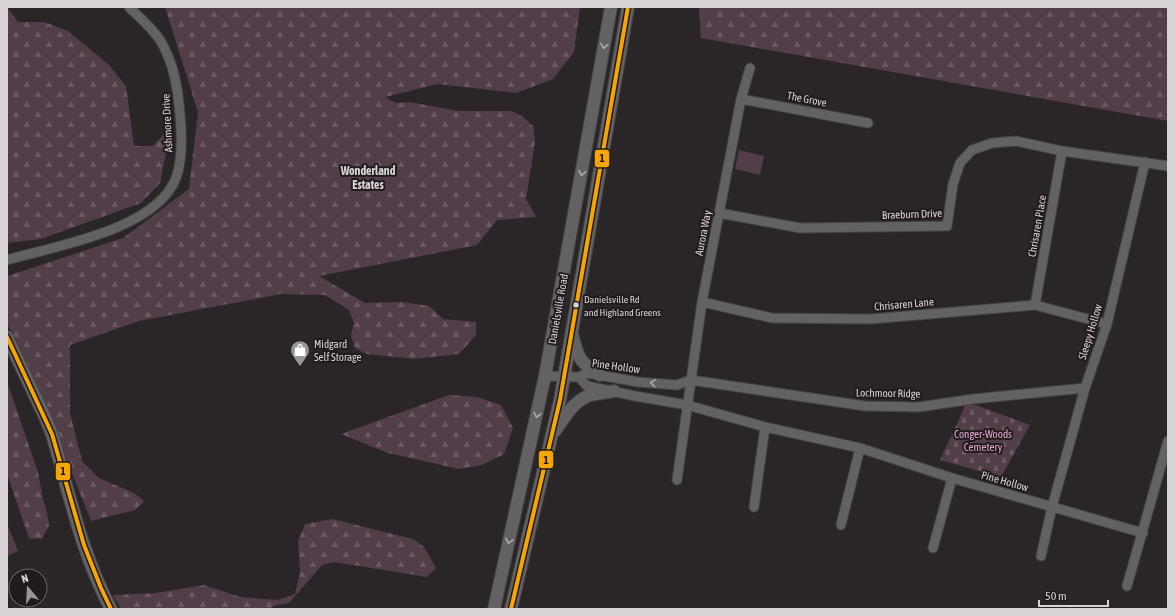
<svg xmlns="http://www.w3.org/2000/svg" width="1175" height="616" font-family="'Asap Condensed',sans-serif">
<style>
.grass{fill:url(#grass-tufts)}
.forest{fill:url(#forest-firs)}
.cemetery{fill:url(#cemetery-stones)}
.pitch{fill:#523e49}
.lines{fill:none;stroke-linecap:round;stroke-linejoin:round}
.street-casing{stroke:#454344;stroke-width:11}
.secondary-casing{stroke:#454344;stroke-width:14}
.street{stroke:#646163;stroke-width:9}
.secondary{stroke:#646163;stroke-width:12}
.bus-1-casing{stroke:#211b1e;stroke-width:7}
.bus-1{stroke:#f7a600;stroke-width:4}
.oneway{stroke:#afabad}
.bus-dot{fill:#d7d3d5;stroke:#211b1e;stroke-width:1.5}
.labels{text-anchor:middle;stroke-width:4;stroke-linejoin:round;paint-order:stroke}
.bus-label{font-size:10px;fill:#d7d3d5;stroke:#211b1e;text-anchor:start}
.street-label{font-size:11px;fill:#d7d3d5;stroke:#211b1e}
.poi-label{font-size:11px;fill:#d7d3d5;stroke:#211b1e;text-anchor:start}
.park-label{font-size:11px;fill:#e7abce;stroke:#211b1e}
.neighbourhood-label{font-size:12px;font-weight:bold;fill:#d7d3d5;stroke:#211b1e}
.line-badge{stroke:#211b1e;stroke-width:1.5}
.pale-badge-label{font-size:11px;text-anchor:middle;font-weight:bold;fill:#111}
</style>
<defs>
<pattern id="grass-tufts" width="24" height="20" patternUnits="userSpaceOnUse"><rect width="24" height="20" fill="#523e49"/><path d="M3 7l-1-3M5 7V3M7 7l1-3M15 17l-1-3M17 17v-4M19 17l1-3" fill="none" stroke="#6a5962"/></pattern>
<pattern id="forest-firs" width="22" height="20" patternUnits="userSpaceOnUse"><rect width="22" height="20" fill="#523e49"/><path d="M5 1l3.5 6h-7zM16 11l3.5 6h-7z" fill="#6a5962"/></pattern>
<pattern id="cemetery-stones" width="16" height="16" patternUnits="userSpaceOnUse"><rect width="16" height="16" fill="#523e49"/><path d="M2 7V4a2 2 0 0 1 4 0v3zM10 15v-3a2 2 0 0 1 4 0v3z" fill="#6a5962"/></pattern>
</defs>
<rect width="100%" height="100%" fill="#2a2628"/>
<path class="grass" d="M8 526 18 551 7 556V527Z"/>
<path class="forest" d="M7 7 18 22H44L68 31 109 65 126 86 134 146H153L171 126 160 183 141 203 41 239 7 243Z
M165 7H580L574 52 553 79 516 93 438 84 385 97 396 103 409 102 459 111H512L523 117 533 126 535 142 526 199 536 217 497 220 477 245 319 276 365 303 402 302 429 306 443 319 476 322V335L459 354 414 359 367 354 355 348 351 335 354 323 349 310 325 295 281 294 139 321 70 345V413L82 461 99 478 134 493 144 501 135 510 91 521 42 398 7 323V276L123 238 189 189 198 112Z
M699 7H1168V121L701 38Z
M7 382 38 472 43 499 47 513 49 526 42 539 29 538 7 474Z
M449 395 477 397 501 405 513 428 504 454 482 465 459 469 388 453 341 434Z
M332 519 413 539 424 547 436 568 427 577 334 562 322 565 289 603 273 606 271 609H121L113 595 156 593 204 585 240 597 277 600 295 594 300 572 298 541 305 524Z"/>
<path class="cemetery" d="M967 402 1030 425 1001 477 940 460Z"/>
<path class="pitch" d="M739 150 764 156 760 175 735 169Z"/>
<g class="lines">
<defs>
<path id="street" d="M741 99 868 123
M719 213 800 228 947 226 953 184 960 163 972 150 992 143 1016 141 1062 151 1168 166
M7 260C55 246 156 230 176 178 183 159 182 136 180 115 178 89 174 63 160 40 152 28 139 17 129 7
M702 302 772 318 871 319 1035 305 1107 324
M1035 305 1062 151
M545 376 579 377 587 373 638 382 677 385 691 380 865 406 919 407 973 399 1085 388
M579 377 587 386 635 396 687 405 765 427 860 448 952 478 1143 533
M677 480 702 302 741 99 750 68
M754 507 765 427
M841 525 860 448
M933 548 952 478
M1041 556 1052 507 1085 388 1107 324 1145 162
M1127 586 1168 441"/>
<path id="secondary" d="M7 337 45 417 52 434C69 493 82 555 111 609
M573 337C578 359 581 363 600 375
M555 431C564 418 573 402 588 396 596 393 606 393 614 391
M494 609 545 376 611 7
M511 609 560 400 628 7"/>
</defs>
<use href="#street" class="street-casing"/>
<use href="#secondary" class="secondary-casing"/>
<use href="#street" class="street"/>
<use href="#secondary" class="secondary"/>
<defs>
<path id="bus-1" d="M7 337 52 434 84 545 101 588 111 609
M511 609 560 400 628 7"/>
</defs>
<use href="#bus-1" class="bus-1-casing"/>
<use href="#bus-1" class="bus-1"/>
</g>
<defs><path id="oneway-chevron" d="M-2-3.5L2.5 0L-2 3.5" fill="none" stroke-width="1.6" stroke-linecap="round" stroke-linejoin="round"/></defs>
<g class="oneway">
<use href="#oneway-chevron" transform="translate(604 46) rotate(100)"/>
<use href="#oneway-chevron" transform="translate(582 173) rotate(100)"/>
<use href="#oneway-chevron" transform="translate(653 383) rotate(-175)"/>
<use href="#oneway-chevron" transform="translate(537 415) rotate(102)"/>
<use href="#oneway-chevron" transform="translate(509 541) rotate(102)"/>
</g>
<defs>
<symbol id="shop-pin" viewBox="-11 -11 22 30"><path d="M0 17L-7.5 6A9.5 9.5 0 1 1 7.5 6Z" fill="#9a9698" stroke="#211b1e"/><path d="M-5-2.5h2.3a2.7 3.5 0 0 1 5.4 0H5L5.5 6h-11ZM-1.5-2.5h3a1.5 2.3 0 0 0-3 0Z" fill="#fff"/></symbol>
</defs>
<g fill-rule="evenodd">
<use href="#shop-pin" x="289" y="339" width="22" height="30"/>
</g>
<circle class="bus-dot" cx="576" cy="305" r="3.5"/>
<g class="labels">
<g class="bus-label">
<text x="584" y="303">Danielsville Rd<tspan x="584" dy="13">and Highland Greens</tspan></text>
</g>
<g class="street-label">
<text transform="translate(807 99) rotate(11)" y="4">The Grove</text>
<text transform="translate(167 123) rotate(-93)" y="4">Ashmore Drive</text>
<text transform="translate(912 214) rotate(-2)" y="4">Braeburn Drive</text>
<text transform="translate(1037 226) rotate(-80)" y="4">Chrisaren Place</text>
<text transform="translate(703 233) rotate(-79)" y="4">Aurora Way</text>
<text transform="translate(904 304) rotate(-5)" y="4">Chrisaren Lane</text>
<text transform="translate(558 309) rotate(-80)" y="4">Danielsville Road</text>
<text transform="translate(1090 332) rotate(-73)" y="4">Sleepy Hollow</text>
<text transform="translate(616 366) rotate(8)" y="4">Pine Hollow</text>
<text transform="translate(888 393) rotate(1)" y="4">Lochmoor Ridge</text>
<text transform="translate(1005 481) rotate(16)" y="4">Pine Hollow</text>
</g>
<g class="poi-label">
<text x="314" y="348">Midgard<tspan x="314" dy="13">Self Storage</tspan></text>
</g>
<g class="park-label">
<text x="983" y="438">Conger-Woods<tspan x="983" dy="13">Cemetery</tspan></text>
</g>
<g class="neighbourhood-label">
<text x="368" y="175">Wonderland<tspan x="368" dy="14">Estates</tspan></text>
</g>
</g>
<g class="line-badge">
<rect x="594" y="149" width="16" height="19" rx="4" fill="#f7a600"/>
<rect x="538" y="450" width="16" height="19" rx="4" fill="#f7a600"/>
<rect x="55" y="462" width="16" height="19" rx="4" fill="#f7a600"/>
</g>
<g class="pale-badge-label">
<text x="602" y="162">1</text>
<text x="546" y="464">1</text>
<text x="63" y="475">1</text>
</g>
<rect width="1175" height="616" fill="none" stroke="#d7d3d5" stroke-width="16"/>
<g transform="translate(28 588) rotate(342)"><circle r="19" fill="#211b1e" stroke="#6a6567"/>
<path d="M0-3L7 15L0 10L-7 15Z" fill="#9a9698"/>
<text y="-6" font-size="11" font-weight="bold" text-anchor="middle" fill="#d7d3d5">N</text>
</g>
<path d="M1039 600v6h69v-6" fill="none" stroke="#d7d3d5" stroke-width="2"/>
<text x="1045" y="600" font-size="12" fill="#d7d3d5" stroke="#211b1e" stroke-width="3" paint-order="stroke">50 m</text>
</svg>
